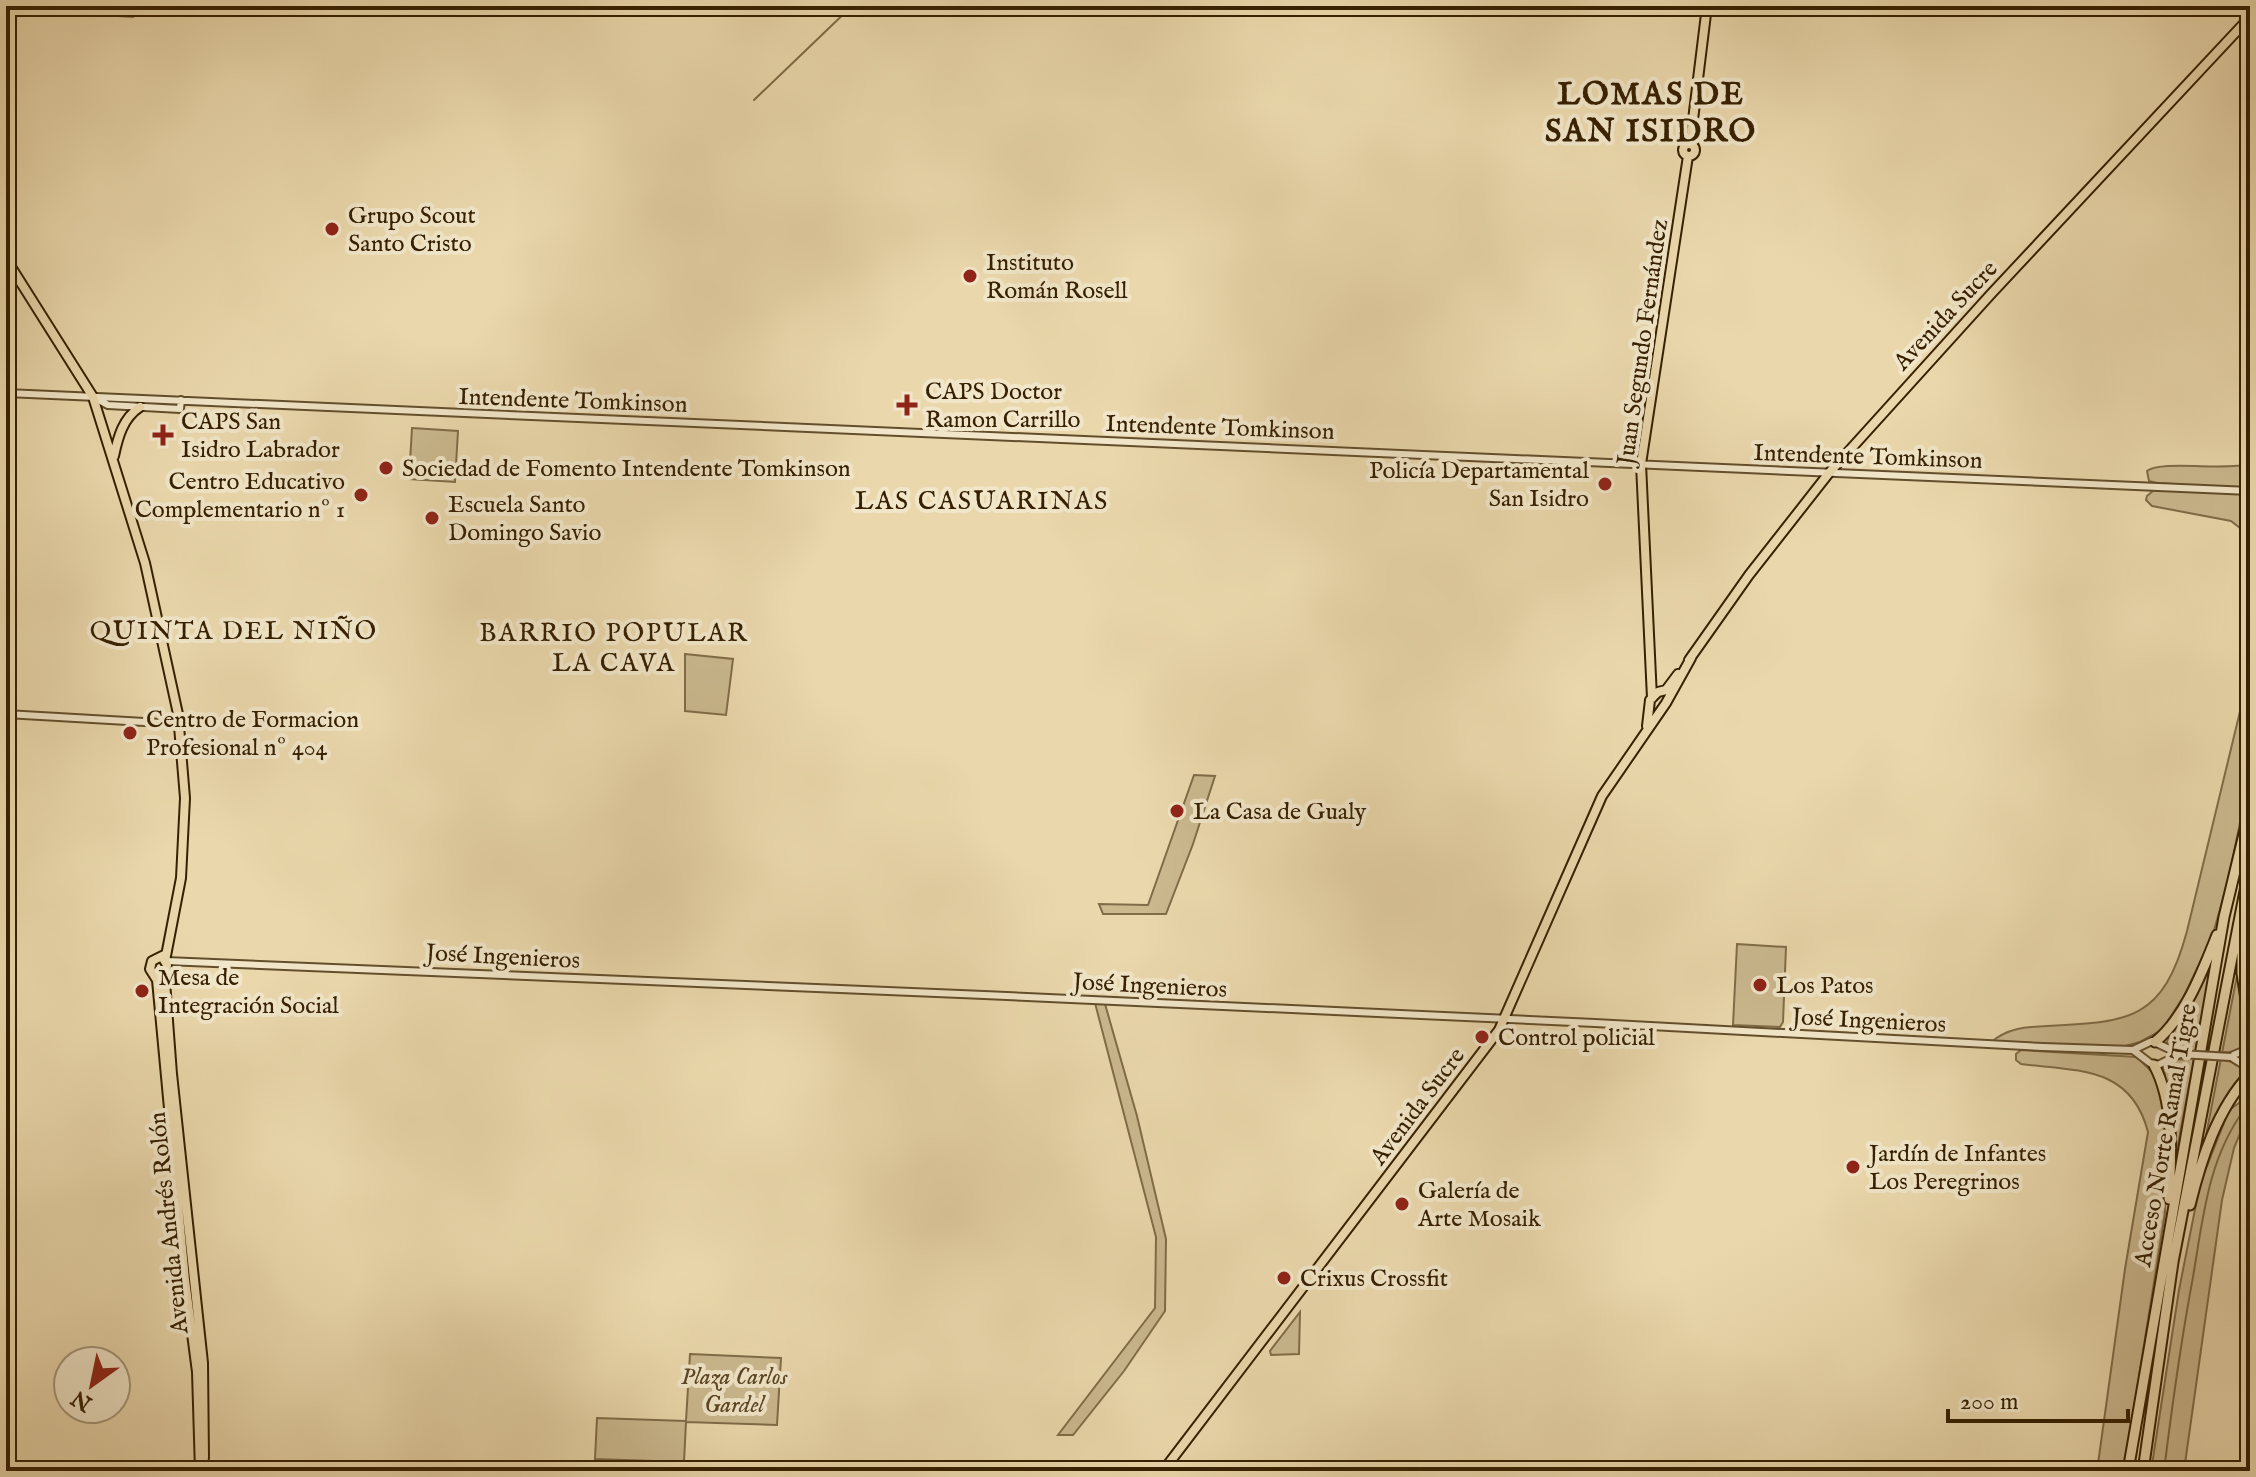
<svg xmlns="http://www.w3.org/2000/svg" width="2256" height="1477" font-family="'IM FELL English',serif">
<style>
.green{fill:#cbb98f;stroke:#806c48;stroke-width:2}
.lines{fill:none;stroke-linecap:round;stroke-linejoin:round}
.stream{stroke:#7d6944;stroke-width:2}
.minor-casing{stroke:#634e2b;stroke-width:10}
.major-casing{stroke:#362000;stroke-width:12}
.highway-casing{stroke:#362000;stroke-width:13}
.minor{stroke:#f1e6c9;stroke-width:6}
.major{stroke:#ead8ac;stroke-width:8}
.highway{stroke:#ead8ac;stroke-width:9}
.minor-bridge-casing{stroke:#634e2b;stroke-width:10;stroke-linecap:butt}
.minor-bridge{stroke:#f1e6c9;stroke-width:6}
.poi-dot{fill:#8f2418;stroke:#f1e6c9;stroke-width:3}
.labels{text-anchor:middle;stroke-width:8;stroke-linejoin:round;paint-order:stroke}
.poi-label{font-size:24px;fill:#362000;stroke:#f1e6c9;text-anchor:start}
.street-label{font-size:24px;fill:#362000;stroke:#f1e6c9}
.park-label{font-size:24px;font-style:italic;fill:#5b4624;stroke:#f1e6c9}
.neighbourhood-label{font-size:26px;letter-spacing:2px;fill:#362000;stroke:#f1e6c9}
.district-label{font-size:32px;font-weight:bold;letter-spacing:2px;fill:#362000;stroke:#f1e6c9}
</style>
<rect width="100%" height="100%" fill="#ead8ac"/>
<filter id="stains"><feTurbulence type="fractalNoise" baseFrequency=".0025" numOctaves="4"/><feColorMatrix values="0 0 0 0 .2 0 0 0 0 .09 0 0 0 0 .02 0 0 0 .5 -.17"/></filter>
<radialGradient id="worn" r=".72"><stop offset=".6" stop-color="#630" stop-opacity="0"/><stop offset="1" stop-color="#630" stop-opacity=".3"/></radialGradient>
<path class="green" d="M50 6H133V17L54 12Z
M412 428 458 431 455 482 409 479Z
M2250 464V489L2157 483 2149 481 2147 471C2161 460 2226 471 2250 464Z
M2154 490 2250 494V536L2231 521 2152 506 2146 500 2147 496Z
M685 654 733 659 726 715 685 711Z
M2250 670V773L2228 882 2212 937 2184 996 2162 1030 2140 1042 2121 1047 1990 1043C2007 1028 2025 1027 2047 1026 2131 1022 2163 1020 2187 931Z
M1194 775 1215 776 1193 844 1166 914H1103L1099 904 1148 905Z
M1737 944 1786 947 1783 1022 1780 1027 1733 1025Z
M2241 955 2248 1044C2242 1053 2234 1053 2224 1052L2223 1060C2232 1062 2238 1062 2245 1070L2244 1075 2203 1151Z
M2213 958 2174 1166 2164 1068 2173 1059 2188 1060 2189 1049 2176 1047 2167 1042Z
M1095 1003 1105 1004 1137 1116 1166 1239 1165 1311 1124 1371 1073 1435H1058L1155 1308 1156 1237Z
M2021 1050 2137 1057 2157 1077 2162 1093 2167 1141 2165 1213 2124 1471H2097L2125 1269 2148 1132C2131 1066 2078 1071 2021 1064L2016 1060V1054Z
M2250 1082V1119L2241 1131 2234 1148 2222 1200 2184 1471H2151L2179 1290 2200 1184 2229 1110 2239 1103Z
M1300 1312 1299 1354 1271 1355 1270 1351Z
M690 1354 781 1358 777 1425 686 1422 684 1462 595 1459 597 1418 686 1421Z"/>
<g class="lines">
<path class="stream" d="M754 100 852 6
M2107 1471 2108 1465
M2164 1471C2172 1406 2181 1341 2193 1277 2203 1218 2208 1159 2244 1110"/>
<defs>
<path id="minor" d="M6 393 2250 491
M97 399 108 405 180 409 181 400
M6 714 179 724
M166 961 984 995 1595 1023 2043 1047 2133 1050 2152 1041 2180 1054
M2133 1050 2150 1063 2158 1065 2180 1054
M2231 1056 2250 1048
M2231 1057 2250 1069"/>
<path id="major" d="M1683 150a6 6 0 1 1 12 0a6 6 0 1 1-12 0Z
M1690 144 1707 6
M6 259 93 397 145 563 178 714 185 798 181 878 165 961
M114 456C118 437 123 418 140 407
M1689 660 1749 575 1829 473 1991 294 2250 17
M1652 698 1641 464 1688 156
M1647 726 1650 700 1658 692 1666 690 1678 674
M166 954 152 961 150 969 157 980 185 1280 197 1372 200 1471
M164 960 167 965 165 981 172 1074 203 1363 204 1458
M1163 1471 1499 1030 1602 796 1666 703 1691 658"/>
<path id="highway" d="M2242 927V973L2250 1027
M2155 1042C2185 1018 2203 970 2217 935
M2154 1065C2175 1104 2171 1157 2169 1199
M2190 1205C2201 1160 2217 1109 2250 1074
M2128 1471 2224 917 2250 809
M2143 1471 2173 1262 2250 865"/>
</defs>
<use href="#minor" class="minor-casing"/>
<use href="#major" class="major-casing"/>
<use href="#highway" class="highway-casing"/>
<use href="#minor" class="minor"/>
<use href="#major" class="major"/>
<use href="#highway" class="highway"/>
<defs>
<path id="minor-bridge" d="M2180 1054 2231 1057"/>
</defs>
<use href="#minor-bridge" class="minor-bridge-casing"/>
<use href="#minor-bridge" class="minor-bridge"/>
</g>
<g class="poi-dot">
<circle cx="332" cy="229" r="8"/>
<circle cx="970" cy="276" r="8"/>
<path d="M903 393h8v8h8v8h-8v8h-8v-8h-8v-8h8z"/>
<path d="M159 423h8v8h8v8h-8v8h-8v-8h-8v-8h8z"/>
<circle cx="386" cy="468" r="8"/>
<circle cx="1605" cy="484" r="8"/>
<circle cx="361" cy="495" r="8"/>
<circle cx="432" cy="518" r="8"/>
<circle cx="130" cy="733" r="8"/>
<circle cx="1177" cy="811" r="8"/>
<circle cx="1760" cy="985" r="8"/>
<circle cx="142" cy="991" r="8"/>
<circle cx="1482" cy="1037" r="8"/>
<circle cx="1853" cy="1167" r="8"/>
<circle cx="1402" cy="1204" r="8"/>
<circle cx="1284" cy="1278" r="8"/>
</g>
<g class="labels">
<g class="poi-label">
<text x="348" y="223">Grupo Scout<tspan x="348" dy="28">Santo Cristo</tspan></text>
<text x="986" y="270">Instituto<tspan x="986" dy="28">Román Rosell</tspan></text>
<text x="925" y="399">CAPS Doctor<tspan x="925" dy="28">Ramon Carrillo</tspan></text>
<text x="181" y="429">CAPS San<tspan x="181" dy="28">Isidro Labrador</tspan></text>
<text x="402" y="476">Sociedad de Fomento Intendente Tomkinson</text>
<text x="1589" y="478" text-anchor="end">Policía Departamental<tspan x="1589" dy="28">San Isidro</tspan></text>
<text x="345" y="489" text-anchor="end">Centro Educativo<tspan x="345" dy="28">Complementario nº 1</tspan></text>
<text x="448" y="512">Escuela Santo<tspan x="448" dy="28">Domingo Savio</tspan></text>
<text x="146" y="727">Centro de Formacion<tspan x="146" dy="28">Profesional nº 404</tspan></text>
<text x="1193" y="819">La Casa de Gualy</text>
<text x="158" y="985">Mesa de<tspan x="158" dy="28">Integración Social</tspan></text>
<text x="1776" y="993">Los Patos</text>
<text x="1498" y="1045">Control policial</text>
<text x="1869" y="1161">Jardín de Infantes<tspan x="1869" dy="28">Los Peregrinos</tspan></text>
<text x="1418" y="1198">Galería de<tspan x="1418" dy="28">Arte Mosaik</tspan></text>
<text x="1300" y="1286">Crixus Crossfit</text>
</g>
<g class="street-label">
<text transform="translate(1945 315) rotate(-47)" y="8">Avenida Sucre</text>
<text transform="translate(1642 342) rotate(-82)" y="8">Juan Segundo Fernández</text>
<text transform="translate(573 400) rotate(2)" y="8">Intendente Tomkinson</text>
<text transform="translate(1220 427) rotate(2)" y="8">Intendente Tomkinson</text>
<text transform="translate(1868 456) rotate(2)" y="8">Intendente Tomkinson</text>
<text transform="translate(503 956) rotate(3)" y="8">José Ingenieros</text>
<text transform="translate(1150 985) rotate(3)" y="8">José Ingenieros</text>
<text transform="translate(1869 1020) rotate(3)" y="8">José Ingenieros</text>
<text transform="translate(1417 1106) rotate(-53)" y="8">Avenida Sucre</text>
<text transform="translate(2165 1135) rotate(-80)" y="8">Acceso Norte Ramal Tigre</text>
<text transform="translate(168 1223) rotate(-96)" y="8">Avenida Andrés Rolón</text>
</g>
<g class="park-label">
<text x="734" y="1384">Plaza Carlos<tspan x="734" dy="28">Gardel</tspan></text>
</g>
<g class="neighbourhood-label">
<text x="982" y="509">LAS CASUARINAS</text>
<text x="234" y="639">QUINTA DEL NIÑO</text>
<text x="614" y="641">BARRIO POPULAR<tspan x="614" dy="30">LA CAVA</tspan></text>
</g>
<g class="district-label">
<text x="1651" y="104">LOMAS DE<tspan x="1651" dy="37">SAN ISIDRO</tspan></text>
</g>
</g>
<rect width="2256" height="1477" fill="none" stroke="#ead8ac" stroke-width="32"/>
<rect x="8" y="8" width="2240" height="1461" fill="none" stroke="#362000" stroke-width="4"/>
<rect x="16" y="16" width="2224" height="1445" fill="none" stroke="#362000" stroke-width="2"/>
<g transform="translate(92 1385) rotate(213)"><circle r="38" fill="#f1e6c9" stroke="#a69779" stroke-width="2"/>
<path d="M0-6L14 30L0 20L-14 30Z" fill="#8f2418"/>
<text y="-12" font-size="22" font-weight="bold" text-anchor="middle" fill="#362000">N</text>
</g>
<path d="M1948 1409v12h180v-12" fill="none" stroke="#362000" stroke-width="4"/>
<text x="1960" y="1409" font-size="24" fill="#362000" stroke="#f1e6c9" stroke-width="6" paint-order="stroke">200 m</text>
<rect width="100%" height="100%" filter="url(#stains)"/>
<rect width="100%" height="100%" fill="url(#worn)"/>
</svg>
